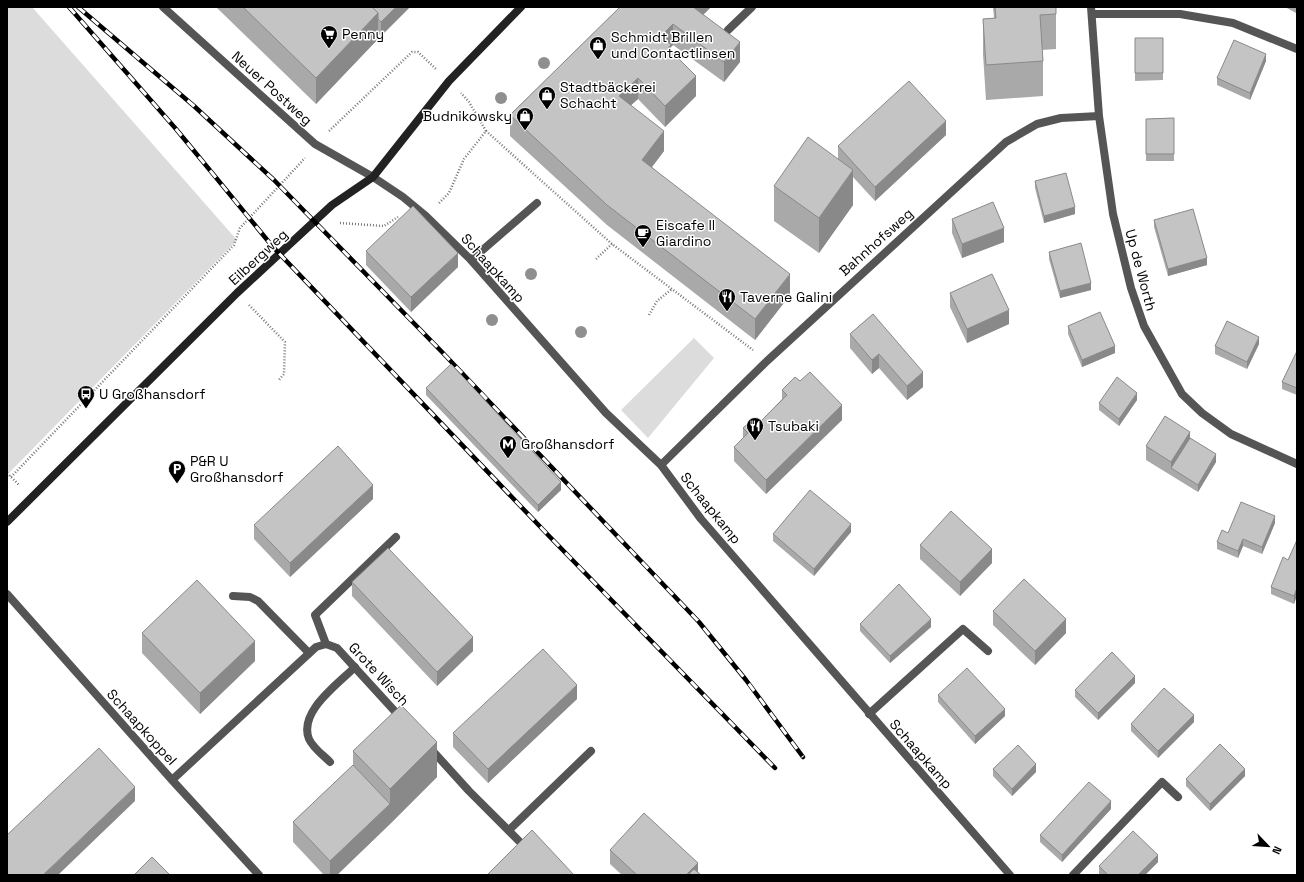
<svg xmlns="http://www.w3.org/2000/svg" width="1304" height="882" font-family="'Space Grotesk',sans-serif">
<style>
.green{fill:#dcdcdc}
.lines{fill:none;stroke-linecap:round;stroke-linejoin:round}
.path{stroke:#777;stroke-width:2.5;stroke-dasharray:1 2;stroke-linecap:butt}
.lane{stroke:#555;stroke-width:8}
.street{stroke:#555;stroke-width:8}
.secondary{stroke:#222;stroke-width:8}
.rail-casing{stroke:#000;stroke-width:4.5}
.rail{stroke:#fff;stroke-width:3;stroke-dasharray:9;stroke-linecap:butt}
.tree{fill:#8f8f8f}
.wall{fill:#a9a9a9}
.shaded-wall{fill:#898989}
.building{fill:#c4c4c4;stroke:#898989}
.labels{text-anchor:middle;stroke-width:3;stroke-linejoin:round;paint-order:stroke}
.poi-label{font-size:14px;fill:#000;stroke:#fff;text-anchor:start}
.street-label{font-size:14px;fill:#000;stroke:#fff}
</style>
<rect width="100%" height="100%" fill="#fff"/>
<path class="green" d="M7 7H32L237 240 7 475Z
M694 338 714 358 648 438 621 410Z"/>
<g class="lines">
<path class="path" d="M329 131 412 52H418L436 69
M486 131 612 244 753 350
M439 203 449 193 464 159 486 131 469 102 461 93
M340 223 384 226 398 217
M596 259 612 244
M249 305 285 342 284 374 278 381
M649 315 657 301 672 289
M7 473 19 485
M11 477 234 245 240 228 305 158"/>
<path class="lane" d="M728 30 752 7
M471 260 537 203
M233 596 250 597 258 601 309 653
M326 644 315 615 396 537
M869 714 963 629 988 651
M330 762C323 755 313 748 309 739 298 712 338 684 355 667
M509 830 591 751
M1073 875 1162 782 1178 797"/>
<path class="street" d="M163 7 315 144 373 177 403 197 426 216 471 260 606 413 661 465 701 519 1010 875
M1091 7 1099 116 1113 214 1131 288 1144 326 1182 394 1202 413 1231 434 1297 464
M1092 14H1180L1233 23 1297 49
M661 465 767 361 1006 142 1037 124 1061 118 1099 116
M7 594 172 780 259 875
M430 748 469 791 527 849
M172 780 316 647 326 644 337 648 401 718"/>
<path class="secondary" d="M7 522 237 293 332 205 373 177 449 81 521 7"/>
<defs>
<path id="rail" d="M69 7 176 129 273 247 550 537 775 768
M78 7 194 106 274 180 442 352 699 622 746 680 803 757"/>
</defs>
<use href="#rail" class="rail-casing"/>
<use href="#rail" class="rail"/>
</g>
<g class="tree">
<circle cx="544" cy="63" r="6"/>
<circle cx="501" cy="98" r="6"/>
<circle cx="531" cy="274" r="6"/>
<circle cx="492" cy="320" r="6"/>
<circle cx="581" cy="332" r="6"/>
</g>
<path class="wall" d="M216 7H410L381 36 378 33V39L316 104Z
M620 7H711L703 15 740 62 724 82 673 45 671 47V51L696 96 665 127 638 99 631 105 664 151 652 167 790 295 755 340 607 225 510 136V115Z
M993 7H1056V49L1042 50 1043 61V96L986 100 983 54V19L994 18Z
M1285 7H1297L1296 13Z
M1135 38H1163V80L1135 81Z
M1266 61 1250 100 1217 85V78Z
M1174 118V161H1146V119Z
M946 135 875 201 853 177V205L819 253 774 221V186L838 159V146Z
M1035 181 1075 214 1044 223 1035 188Z
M952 219 1004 242 962 258 952 233Z
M1154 220 1207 265 1168 276 1154 227Z
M366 251 458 267 411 312 366 265Z
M1049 252 1091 290 1060 298 1049 259Z
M950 293 1009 324 967 343 950 307Z
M873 314 923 387 907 400 879 368 872 374 850 348V334Z
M1068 326 1115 353 1082 367 1068 334Z
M1259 344 1247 369 1215 354V346Z
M1297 351V395L1282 389V382Z
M800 381 842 420 766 494 734 461V447L743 439V428L759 423 782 399V390Z
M426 388 561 490 538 512 426 395Z
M1137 400 1119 426 1099 410V403Z
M1190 438 1216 462 1198 492 1146 460V446Z
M373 499 290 577 254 539V525Z
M1275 523 1262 554 1243 546 1238 558 1217 549V542L1228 533Z
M851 532 814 576 773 541V534Z
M1297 540V595L1294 604 1271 594V587L1288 560Z
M920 545 992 563 960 596 920 559Z
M352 582 473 651 437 686 352 596Z
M993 611 1066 633 1035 665 993 625Z
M860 624 931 627 890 663 860 631Z
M142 633 255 661 200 714 142 653Z
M1135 683 1098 720 1075 697V690Z
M938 695 1005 716 975 744 938 702Z
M577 699 488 783 453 747V733Z
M1194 722 1158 758 1131 731V724Z
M353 751 437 777 390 824 337 875H324L293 842V822L353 765Z
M993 769 1036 772 1012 796 993 776Z
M1245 776 1210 811 1186 786V779Z
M1111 809 1062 862 1040 842V835Z
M610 850 698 872 701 875H622L610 864Z
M1158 862 1145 875H1100L1099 874V866Z"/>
<path class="shaded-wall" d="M396 7H410L381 36V22Z
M692 7H711L692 26Z
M378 13V39L316 104V78Z
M673 24V45L671 47V65L662 35Z
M740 42V62L724 82V62Z
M1266 54V61L1250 100V93Z
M696 76V96L665 127V106Z
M638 78V99L619 116V96Z
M946 121V135L875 201V187Z
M664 131V151L642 180V160Z
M853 170V205L819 253V218Z
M1075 207V214L1044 223V216Z
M1004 228V242L962 258V244Z
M458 253V267L411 312V297Z
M1207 258V265L1168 276V269Z
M790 274V295L755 340V319Z
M1091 283V290L1060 298V291Z
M1009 310V324L967 343V329Z
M1259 337V344L1247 369V362Z
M1115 346V353L1082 367V360Z
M879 354V368L872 374V360Z
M923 372V387L907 400V386Z
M1137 393V400L1119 426V419Z
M842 405V420L766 494V480Z
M1190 432V446L1171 468V462Z
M1216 454V462L1198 492V485Z
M561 482V490L538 512V505Z
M373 485V499L290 577V563Z
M1275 516V523L1262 554V547Z
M851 524V532L814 576V569Z
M1243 539V546L1238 558V551Z
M992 549V563L960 596V582Z
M1297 588V595L1294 604V596Z
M931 619V627L890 663V656Z
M1066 619V633L1035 665V651Z
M473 637V651L437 686V672Z
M255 641V661L200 714V693Z
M1135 676V683L1098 720V713Z
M577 685V699L488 783V769Z
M1005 709V716L975 744V736Z
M1194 715V722L1158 758V751Z
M437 742V777L390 824 337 875H330V861L390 804V789Z
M1036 764V772L1012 796V789Z
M1245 769V776L1210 811V804Z
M135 787V801L58 875H43Z
M1111 801V809L1062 862V855Z
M1158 855V862L1145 875H1138Z
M698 863V875H686Z"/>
<path class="building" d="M243 7H372L378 13 316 78Z
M372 7H396L381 22 378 19V13Z
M620 7H693L740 42 724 62 673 24 662 35 671 45 668 48 696 76 665 106 638 78 619 96 664 131 642 160 790 274 755 319 607 205 510 115Z
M995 7H1056V14L1040 15 1043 61 986 65 983 19 996 18Z
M1135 38H1163V73H1135Z
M1234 40 1266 54 1250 93 1217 78Z
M909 81 946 121 875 187 838 146Z
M1174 118V154H1146V119Z
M808 137 853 170 819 218 774 186Z
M1066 173 1075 207 1044 216 1035 181Z
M993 202 1004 228 962 244 952 219Z
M413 206 458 253 411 297 366 251Z
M1193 209 1207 258 1168 269 1154 220Z
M1081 243 1091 283 1060 291 1049 252Z
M992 274 1009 310 967 329 950 293Z
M1100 312 1115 346 1082 360 1068 326Z
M873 314 923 372 907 386 879 354 872 360 850 334Z
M1227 321 1259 337 1247 362 1215 346Z
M1297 351V388L1282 382Z
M451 364 561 482 538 505 426 388Z
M810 372 842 405 766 480 734 447 748 433 743 428 754 418 759 423 787 395 782 390 795 377 800 381Z
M1117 377 1137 393 1119 419 1099 403Z
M1165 416 1190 432 1171 462 1146 446Z
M1190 438 1216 454 1198 485 1171 468Z
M338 446 373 485 290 563 254 525Z
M810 490 851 524 814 569 773 534Z
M1241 502 1275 516 1262 547 1243 539 1238 551 1217 542 1222 530 1228 533Z
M951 511 992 549 960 582 920 545Z
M1297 540V588L1294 596 1271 587 1283 557 1288 560Z
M388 548 473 637 437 672 352 582Z
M1024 579 1066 619 1035 651 993 611Z
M197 580 255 641 200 693 142 633Z
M899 584 931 619 890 656 860 624Z
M543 649 577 685 488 769 453 733Z
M1112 652 1135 676 1098 713 1075 690Z
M967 668 1005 709 975 736 938 695Z
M1164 688 1194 715 1158 751 1131 724Z
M401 705 437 742 390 789 353 751Z
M1220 744 1245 769 1210 804 1186 779Z
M1018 745 1036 764 1012 789 993 769Z
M99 748 135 787 43 875H7V835Z
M353 765 390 804 330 861 293 822Z
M1089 782 1111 801 1062 855 1040 835Z
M644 813 698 863 686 875H637L610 850Z
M532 830 574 875H487Z
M1133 831 1158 855 1138 875H1108L1099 866Z
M152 857 170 875H134Z
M694 869 701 875H688Z"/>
<defs>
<symbol id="supermarket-pin" viewBox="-11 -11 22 30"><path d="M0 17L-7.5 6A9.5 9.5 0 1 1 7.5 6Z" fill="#000" stroke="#fff"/><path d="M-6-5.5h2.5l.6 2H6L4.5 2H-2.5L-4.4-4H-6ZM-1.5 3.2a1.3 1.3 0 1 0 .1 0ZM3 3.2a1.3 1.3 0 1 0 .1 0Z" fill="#fff"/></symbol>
<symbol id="shop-pin" viewBox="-11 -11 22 30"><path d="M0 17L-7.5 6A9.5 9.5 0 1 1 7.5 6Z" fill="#000" stroke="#fff"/><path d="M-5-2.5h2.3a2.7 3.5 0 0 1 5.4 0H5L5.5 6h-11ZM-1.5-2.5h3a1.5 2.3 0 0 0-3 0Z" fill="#fff"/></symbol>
<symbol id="cafe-pin" viewBox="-11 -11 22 30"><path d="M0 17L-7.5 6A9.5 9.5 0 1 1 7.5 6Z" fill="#000" stroke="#fff"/><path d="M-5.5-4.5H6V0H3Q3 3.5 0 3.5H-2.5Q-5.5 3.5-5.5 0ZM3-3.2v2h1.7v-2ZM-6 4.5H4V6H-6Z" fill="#fff"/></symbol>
<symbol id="restaurant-pin" viewBox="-11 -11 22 30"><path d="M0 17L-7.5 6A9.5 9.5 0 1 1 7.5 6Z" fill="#000" stroke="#fff"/><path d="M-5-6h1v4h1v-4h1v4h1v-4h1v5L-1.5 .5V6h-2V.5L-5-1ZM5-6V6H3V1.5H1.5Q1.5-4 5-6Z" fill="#fff"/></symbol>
<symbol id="bus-pin" viewBox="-11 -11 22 30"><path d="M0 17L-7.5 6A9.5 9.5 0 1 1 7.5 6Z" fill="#000" stroke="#fff"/><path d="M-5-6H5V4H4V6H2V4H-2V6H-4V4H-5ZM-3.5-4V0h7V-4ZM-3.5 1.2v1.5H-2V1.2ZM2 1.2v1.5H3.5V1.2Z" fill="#fff"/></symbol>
<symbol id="metro-pin" viewBox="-11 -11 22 30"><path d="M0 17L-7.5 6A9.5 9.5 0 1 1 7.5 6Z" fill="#000" stroke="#fff"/><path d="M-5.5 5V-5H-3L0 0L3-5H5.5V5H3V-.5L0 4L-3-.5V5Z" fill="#fff"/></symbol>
<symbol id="parking-pin" viewBox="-11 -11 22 30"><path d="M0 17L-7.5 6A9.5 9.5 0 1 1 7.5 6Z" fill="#000" stroke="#fff"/><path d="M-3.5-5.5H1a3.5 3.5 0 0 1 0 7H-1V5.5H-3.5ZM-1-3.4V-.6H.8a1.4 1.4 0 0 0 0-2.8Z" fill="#fff"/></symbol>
</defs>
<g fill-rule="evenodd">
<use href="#supermarket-pin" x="319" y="24" width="20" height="27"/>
<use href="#shop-pin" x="588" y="35" width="20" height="27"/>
<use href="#shop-pin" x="537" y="85" width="20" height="27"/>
<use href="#shop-pin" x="515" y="106" width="20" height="27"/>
<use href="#cafe-pin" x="633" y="223" width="20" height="27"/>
<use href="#restaurant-pin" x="717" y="287" width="20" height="27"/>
<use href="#bus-pin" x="76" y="384" width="20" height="27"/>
<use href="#restaurant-pin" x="745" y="416" width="20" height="27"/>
<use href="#metro-pin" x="498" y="434" width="20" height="27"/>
<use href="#parking-pin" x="167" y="459" width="20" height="27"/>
</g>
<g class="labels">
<g class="poi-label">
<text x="342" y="39">Penny</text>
<text x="611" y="42">Schmidt Brillen<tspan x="611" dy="16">und Contactlinsen</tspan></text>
<text x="560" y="92">Stadtbäckerei<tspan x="560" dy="16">Schacht</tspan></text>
<text x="512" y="121" text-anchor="end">Budnikowsky</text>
<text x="656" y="230">Eiscafe Il<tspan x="656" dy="16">Giardino</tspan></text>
<text x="740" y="302">Taverne Galini</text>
<text x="99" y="399">U Großhansdorf</text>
<text x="768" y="431">Tsubaki</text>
<text x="521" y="449">Großhansdorf</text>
<text x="190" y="466">P&amp;R U<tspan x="190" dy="16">Großhansdorf</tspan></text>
</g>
<g class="street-label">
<text transform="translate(272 88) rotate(42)" y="5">Neuer Postweg</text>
<text transform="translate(876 242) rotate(-42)" y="5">Bahnhofsweg</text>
<text transform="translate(258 257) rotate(-43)" y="5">Eilbergweg</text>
<text transform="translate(493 268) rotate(48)" y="5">Schaapkamp</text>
<text transform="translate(1141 270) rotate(75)" y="5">Up de Worth</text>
<text transform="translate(711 508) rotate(51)" y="5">Schaapkamp</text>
<text transform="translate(379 674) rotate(47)" y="5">Grote Wisch</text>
<text transform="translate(142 727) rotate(48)" y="5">Schaapkoppel</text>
<text transform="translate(921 754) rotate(49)" y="5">Schaapkamp</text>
</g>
</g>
<rect width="1304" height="882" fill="none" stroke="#000000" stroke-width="16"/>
<g transform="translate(1268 846) rotate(115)" stroke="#ffffff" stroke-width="3" paint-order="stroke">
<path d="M0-3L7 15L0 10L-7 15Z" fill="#000000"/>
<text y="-6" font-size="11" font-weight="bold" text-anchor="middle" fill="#000000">N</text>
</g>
</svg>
